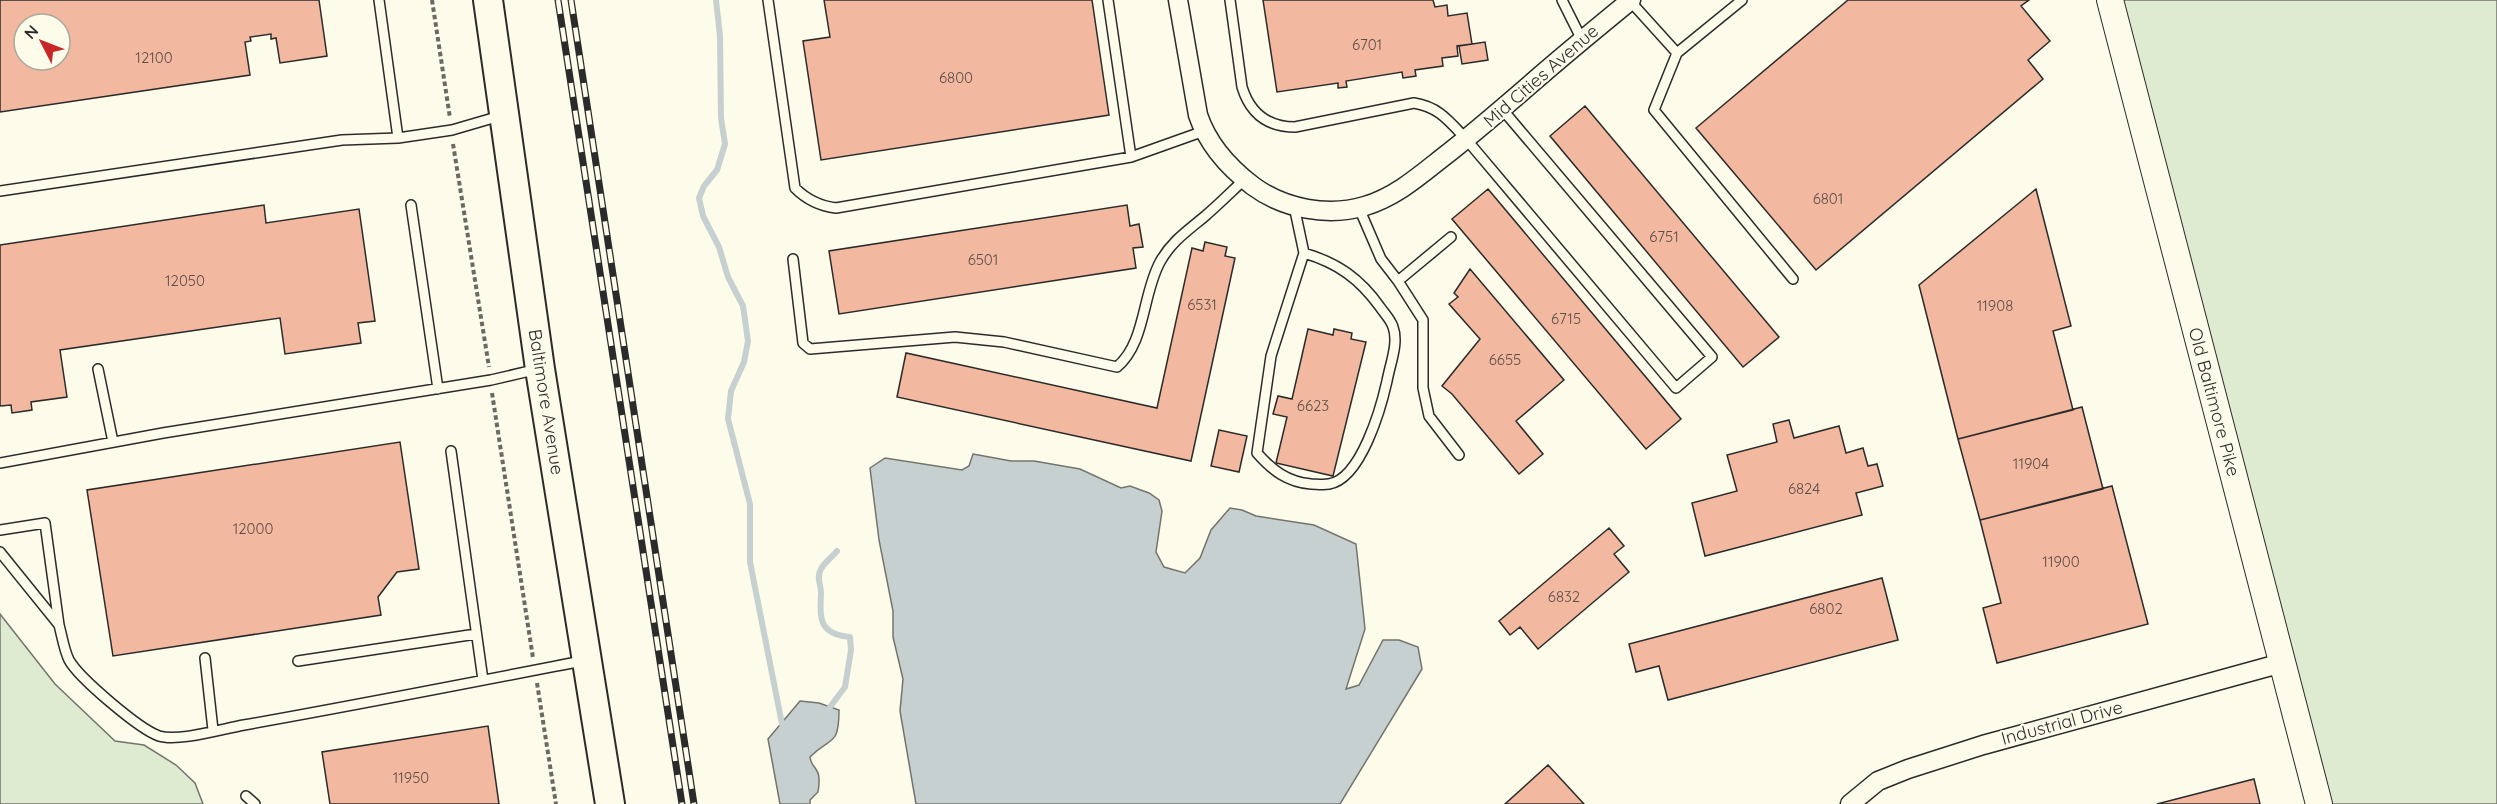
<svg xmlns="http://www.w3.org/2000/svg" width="2497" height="804" font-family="Quicksand,sans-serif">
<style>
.green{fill:#deebd1;stroke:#74746e;stroke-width:1.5}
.water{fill:#c7d0d0;stroke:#74746e;stroke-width:1.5}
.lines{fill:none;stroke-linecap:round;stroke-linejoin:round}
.stream{stroke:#c7d0d0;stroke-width:6}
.building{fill:#f2b8a0;stroke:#2b2b2b;stroke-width:1.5;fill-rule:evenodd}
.lane-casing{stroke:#2b2b2b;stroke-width:12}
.street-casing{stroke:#2b2b2b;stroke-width:21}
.secondary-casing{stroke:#2b2b2b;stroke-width:28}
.primary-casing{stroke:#2b2b2b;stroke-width:32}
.path{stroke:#6a6964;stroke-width:4;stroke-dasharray:4.5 3;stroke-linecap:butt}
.lane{stroke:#fdfbea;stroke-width:9}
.street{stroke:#fdfbea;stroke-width:18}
.secondary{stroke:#fdfbea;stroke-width:26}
.primary{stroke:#fdfbea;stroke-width:28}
.rail-casing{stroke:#2b2b2b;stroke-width:7}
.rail{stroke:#fdfbea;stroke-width:4.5;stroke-dasharray:14;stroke-linecap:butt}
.labels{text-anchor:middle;stroke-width:4.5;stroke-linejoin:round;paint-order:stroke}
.number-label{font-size:15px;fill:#5d4e48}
.street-label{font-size:18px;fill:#2b2b2b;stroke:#fdfbea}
</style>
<rect width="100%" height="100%" fill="#fdfbea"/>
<path class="green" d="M2113 0H2497V804H2320Z
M0 614 55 684 115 741 144 745 176 765 195 783 203 804H0Z"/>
<path class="water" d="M973 454 1011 461H1034L1080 469 1121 488 1130 486 1149 493 1159 500 1162 511 1156 552 1164 567 1185 573 1200 558 1211 530 1230 508 1242 510 1256 516 1314 525 1356 544 1365 629 1346 689 1359 685 1383 640H1399L1418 647 1422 669 1340 804H916L900 711 903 679 893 637V611L879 540 870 468 885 458 962 470 969 466Z
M800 701 819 703 839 710C839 748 830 736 810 757 811 765 814 765 817 771 820 776 819 786 818 792L810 800V804H780L768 739Z"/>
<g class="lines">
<path class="stream" d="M716 0 720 36 721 118 725 144 717 170 704 186 699 198 703 216 719 247 728 277 743 306 748 341 744 362 731 391 728 419 750 504V562L783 729
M830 707 845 687 851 650 850 637C818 634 820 618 821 593 821 585 816 577 821 569 824 563 832 557 837 551"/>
</g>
<path class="building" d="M0 0H319L327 56 280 63 276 38 271 39V34L250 37 251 41 245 42 250 75 0 112ZM24 24H60V60H24Z
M824 0H1092L1109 115 821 160 803 41 830 37Z
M1263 0H1433L1435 7 1447 5 1448 16 1467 13 1472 44 1457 46 1458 56 1442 58 1443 66 1415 70 1416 76 1403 78 1402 72 1346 81 1347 87 1338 88V83L1277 92Z
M1848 0H2029L2021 6 2050 41 2028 60 2043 79 1816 270 1696 128Z
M1485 42 1488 60 1462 64 1459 46Z
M1585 106 1779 337 1743 367 1550 136Z
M1488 189 1681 419 1646 449 1452 219Z
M2036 189 2071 326 2053 331 2073 410 1958 439 1919 285Z
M264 205 266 223 359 209 375 321 358 323 361 343 285 354 280 318 60 350 67 397 31 402 32 410 12 413 11 405 0 406V245Z
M1127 205 1130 226 1139 224 1143 247 1133 248 1136 268 839 314 829 251Z
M1205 242 1227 247 1225 256 1235 258 1191 461 897 397 906 353 1157 408 1192 248 1203 251Z
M1470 269 1564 380 1516 421 1543 454 1519 474 1452 394 1442 386 1480 339 1449 304 1458 297 1454 293Z
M1308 329 1333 335 1334 329 1352 333 1351 339 1366 342 1333 476 1276 463 1287 417 1273 414 1278 396 1292 399Z
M2082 407 2103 489 1980 520 1958 439Z
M1789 420 1794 438 1839 426 1846 453 1863 448 1868 466 1877 464 1883 486 1856 493 1862 515 1705 556 1692 503 1737 491 1727 455 1777 442 1773 424Z
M1219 430 1247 436 1239 472 1211 466Z
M400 442 419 569 397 572 378 597 381 615 113 656 87 490Z
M2112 486 2148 624 1997 663 1983 608 2001 603 1980 520Z
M1609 528 1624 546 1614 554 1629 572 1538 649 1520 627 1510 635 1499 621Z
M1882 578 1898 640 1668 700 1659 666 1636 672 1629 644Z
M488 726 499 804H330L322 752Z
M1548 765 1584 804H1505Z
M2254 779 2260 804H2157Z"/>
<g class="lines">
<defs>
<path id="lane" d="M379 0 398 138
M768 0 795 188C807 200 819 206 836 208L1131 157 1204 131
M1108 0 1131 157
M1230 0 1242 87C1250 113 1267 127 1295 127L1414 103C1439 107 1449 121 1466 139L1676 388 1712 357 1502 109
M1562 0 1582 40
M1630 1 1677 53 1654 110 1793 279
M1677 53 1742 0
M0 191 342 140 398 138 452 130 500 116
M411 205 438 389
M1294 206 1304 253
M1359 208 1381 259 1398 281 1451 237
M1304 253C1338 263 1360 279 1380 307 1384 313 1391 320 1393 327 1399 343 1390 364 1387 381 1381 408 1361 479 1329 484 1323 485 1316 484 1311 484 1287 482 1272 470 1257 453L1271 356Z
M793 259 803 343 810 349 955 337 1004 342 1117 367C1146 342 1142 295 1160 262 1171 242 1187 231 1204 217 1218 205 1231 192 1245 179
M1398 281 1423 320V388L1429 416 1459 455
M98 369 113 442
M451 451 483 680
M0 463 163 433 491 380 538 369
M0 530 45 523 59 625 0 552
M59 625C62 636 64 650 69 660 79 678 139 729 159 736 178 742 222 729 244 725 357 705 469 683 582 661
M205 658 213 730
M298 661 476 634
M246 796 255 804"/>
<path id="street" d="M1178 0 1198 115C1208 145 1228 167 1253 186 1284 209 1328 217 1365 206 1395 197 1418 177 1442 158 1473 134 1503 108 1533 82 1565 54 1598 27 1631 0
M1850 804 1878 781 1908 769 1983 745 2282 663"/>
<path id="secondary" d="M2110 0 2319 804"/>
<path id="primary" d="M488 0 540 369 610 804"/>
</defs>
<use href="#lane" class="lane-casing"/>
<use href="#street" class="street-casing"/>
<use href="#secondary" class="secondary-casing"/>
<use href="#primary" class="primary-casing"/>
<path class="path" d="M432 0 450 118
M453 144 489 367
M492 393 533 658
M537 683 556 804"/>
<use href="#lane" class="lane"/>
<use href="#street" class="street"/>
<use href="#secondary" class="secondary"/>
<use href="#primary" class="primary"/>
<defs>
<path id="rail" d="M558 0 682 804
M571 0 694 804"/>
</defs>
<use href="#rail" class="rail-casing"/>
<use href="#rail" class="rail"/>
</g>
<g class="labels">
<g class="number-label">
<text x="1367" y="50">6701</text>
<text x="154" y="63">12100</text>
<text x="956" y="83">6800</text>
<text x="1828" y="204">6801</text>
<text x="1664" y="242">6751</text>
<text x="983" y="265">6501</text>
<text x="185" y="286">12050</text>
<text x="1202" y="310">6531</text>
<text x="1995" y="311">11908</text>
<text x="1566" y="324">6715</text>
<text x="1505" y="365">6655</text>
<text x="1313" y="411">6623</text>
<text x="2031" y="469">11904</text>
<text x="1804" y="494">6824</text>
<text x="253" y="534">12000</text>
<text x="2061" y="567">11900</text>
<text x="1564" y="602">6832</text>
<text x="1826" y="614">6802</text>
<text x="411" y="783">11950</text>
</g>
<g class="street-label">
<text transform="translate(1541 76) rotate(-41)" y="6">Mid Cities Avenue</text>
<text transform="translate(546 402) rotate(81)" y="6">Baltimore Avenue</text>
<text transform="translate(2214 402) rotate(75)" y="6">Old Baltimore Pike</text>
<text transform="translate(2062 723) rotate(-15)" y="6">Industrial Drive</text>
</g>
</g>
<g transform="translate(42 42) rotate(312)"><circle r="28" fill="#fdfbea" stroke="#a9a89e" stroke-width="1.5"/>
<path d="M0-4.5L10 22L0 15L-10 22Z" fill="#c62828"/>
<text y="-9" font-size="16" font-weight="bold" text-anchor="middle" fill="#2b2b2b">N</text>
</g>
</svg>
